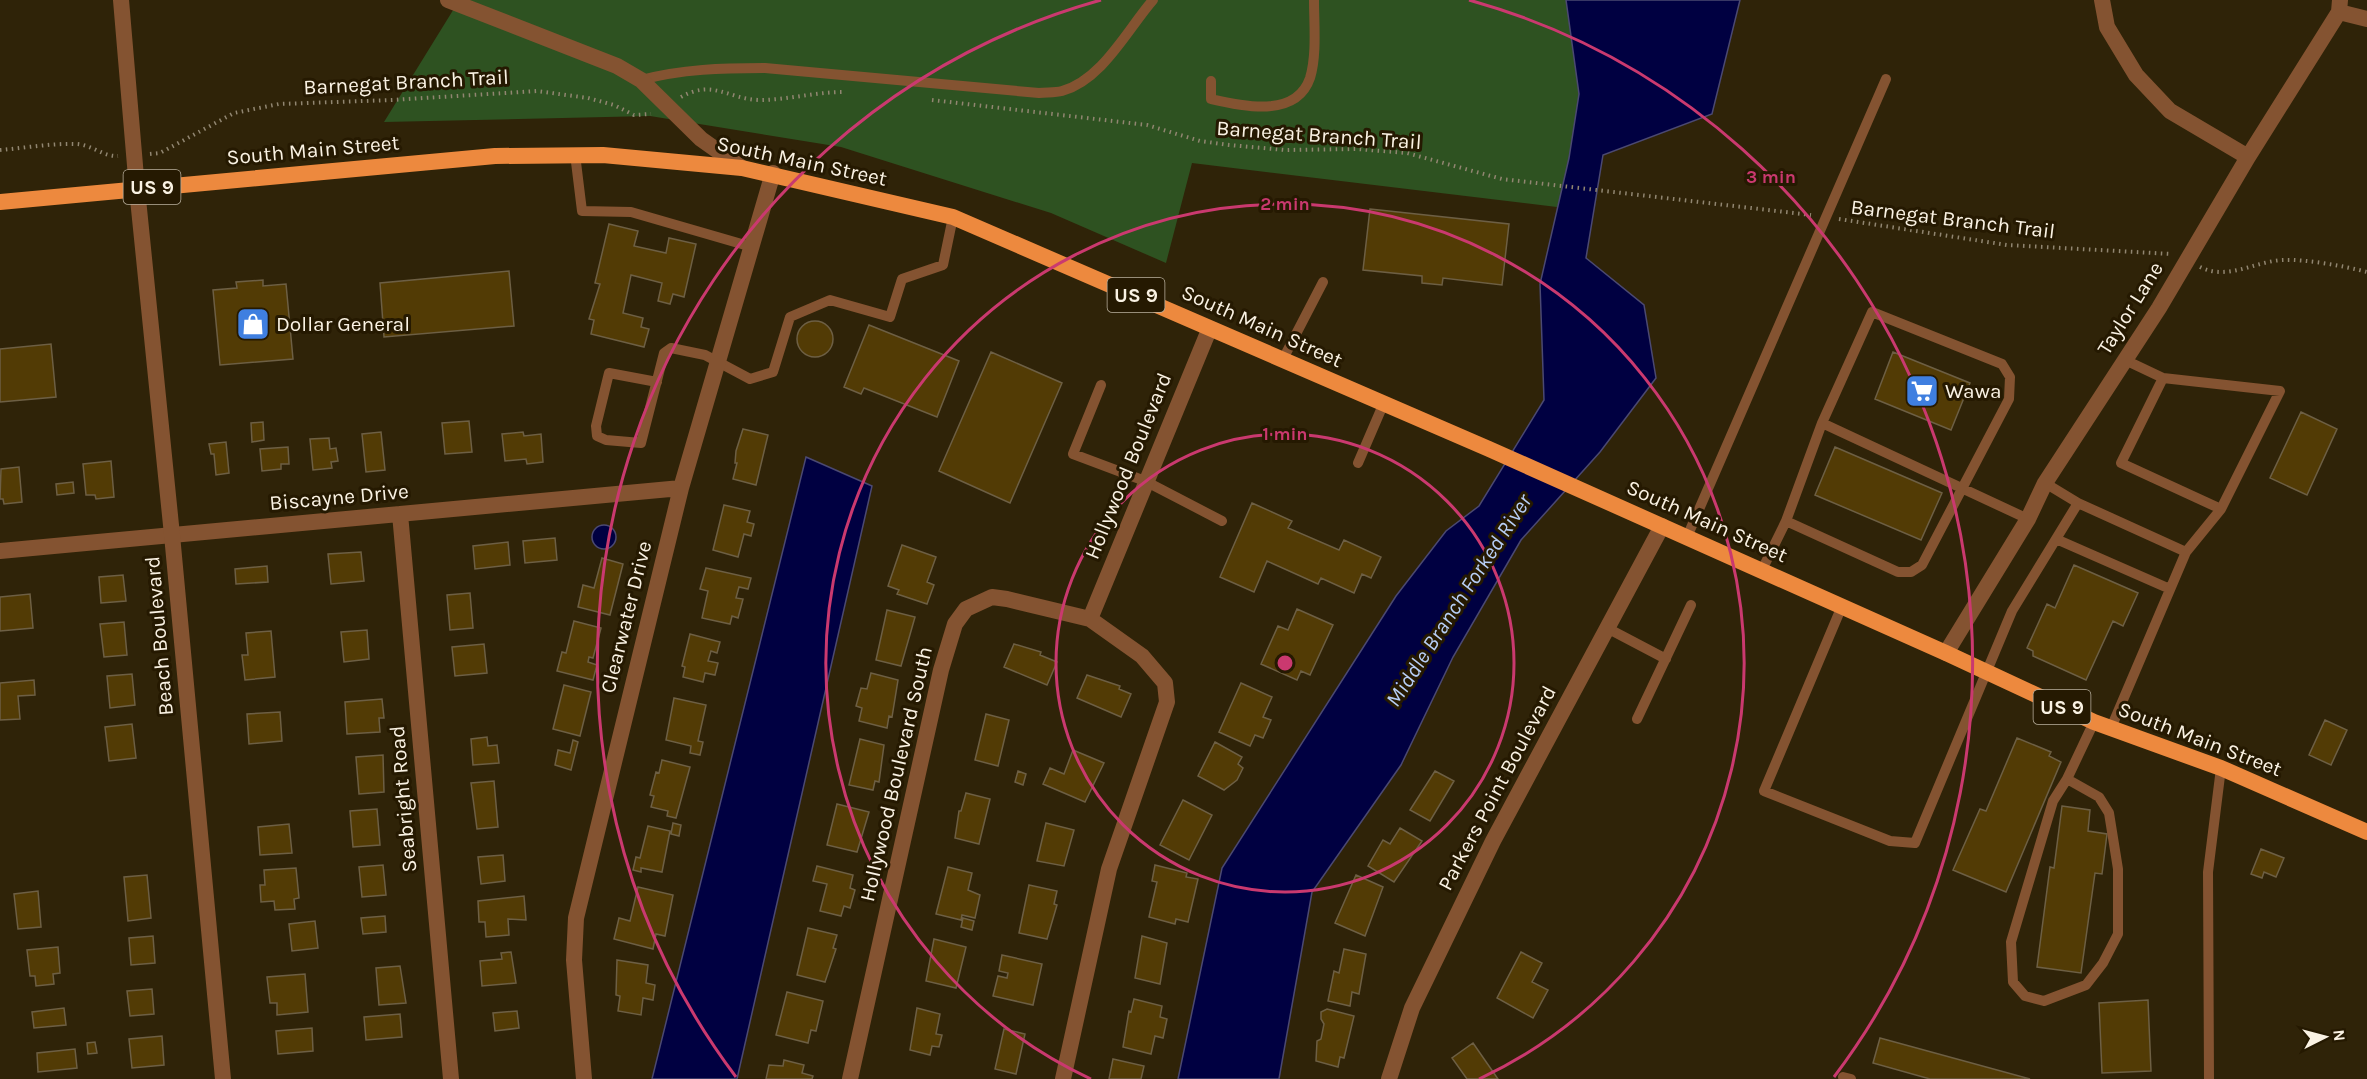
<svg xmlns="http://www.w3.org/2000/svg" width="2367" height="1079" font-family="Karla,sans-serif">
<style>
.green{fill:#2e5221}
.water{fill:#000041;stroke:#4b4972;stroke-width:1.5}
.building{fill:#523b05;stroke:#6d5f44;stroke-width:1.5}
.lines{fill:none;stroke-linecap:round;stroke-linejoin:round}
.path{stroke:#918671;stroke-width:4;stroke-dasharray:1.5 4.5;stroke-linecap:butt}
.service{stroke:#845331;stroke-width:10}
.minor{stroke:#845331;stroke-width:16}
.tertiary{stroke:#845331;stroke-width:16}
.trunk{stroke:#ed893e;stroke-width:16}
.ring{fill:none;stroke:#ca396f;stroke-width:3}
.labels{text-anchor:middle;stroke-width:6;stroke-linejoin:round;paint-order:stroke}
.shield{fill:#251901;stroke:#bab19f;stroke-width:1.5}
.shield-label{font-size:20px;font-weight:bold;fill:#faf2e3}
.street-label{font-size:21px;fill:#faf2e3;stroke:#251901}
.poi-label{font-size:21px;fill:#faf2e3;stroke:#251901;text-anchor:start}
.water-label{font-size:22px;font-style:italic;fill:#b7cef5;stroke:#251901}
.centre{fill:#ca396f;stroke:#251901;stroke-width:3}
.ring-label{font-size:18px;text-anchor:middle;font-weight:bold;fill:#ca396f;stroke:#251901;stroke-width:6;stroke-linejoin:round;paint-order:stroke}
</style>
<rect width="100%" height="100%" fill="#2f2308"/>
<path class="green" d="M457 0H1653L1584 138 1557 207 1192 163 1166 263 1051 213 841 147 650 116 384 122 455 7Z"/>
<path class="water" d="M1566 0H1740L1712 114 1603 155 1586 258 1644 305 1656 378 1600 452 1521 540 1453 657 1401 765 1312 892 1279 1079H1178L1222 868 1396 596 1446 531 1479 506 1544 400 1540 284 1569 158 1579 94Z
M806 457 872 486 737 1079H652Z
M592 537a12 12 0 1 1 24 0a12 12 0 1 1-24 0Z"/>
<path class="building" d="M1370 209 1509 224 1502 285 1443 278 1442 285 1422 283V276L1363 270Z
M609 224 638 231 634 246 666 253 669 238 696 244 684 297 673 294 670 304 658 301 662 283 631 275 623 313 643 318 641 327 649 329 644 347 591 334 594 320 589 319 600 284 595 283Z
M509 271 514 326 384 337 380 283Z
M263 280V286L286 284 293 359 220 365 213 290 237 288 236 282Z
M797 339a18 18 0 1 1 36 0a18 18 0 1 1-36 0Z
M869 325 959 361 937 417 864 388 861 394 844 387Z
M51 344 56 397 0 402V349Z
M991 352 1062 383 1010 503 939 471Z
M1893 352 1970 383 1951 430 1875 399Z
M2301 412 2337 429 2307 495 2270 478Z
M469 421 472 452 445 454 442 423Z
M263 422 264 440 252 442 251 423Z
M743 429 768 435 756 485 733 479 737 463H735L736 451Z
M381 432 385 470 366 472 362 434Z
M523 432 524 436 541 434 543 462 527 464 526 459 505 461 502 434Z
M329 438 330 449 336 448 338 461 331 462 332 468 313 470 310 439Z
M226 442 229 473 216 475 214 454H211L209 444Z
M288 447 289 464H281V469L262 471 260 449Z
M1835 447 1942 493 1921 540 1815 495Z
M111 461 114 497 96 499 95 495H86L83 464Z
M19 467 22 502 4 504 3 499H0L1 469Z
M73 482 74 493 57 495 56 484Z
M1252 503 1292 521 1288 528 1339 550 1344 540 1381 557 1371 578 1362 574 1354 593 1321 578 1318 584 1267 561 1254 592 1220 577Z
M724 505 750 511 747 522 754 524 751 536 744 534 738 557 713 550Z
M555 538 557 560 525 563 523 541Z
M508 542 510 565 475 569 473 546Z
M902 545 936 557 927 582 934 585 927 604 897 594 899 590 888 586Z
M361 552 364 581 331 584 328 554Z
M602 558 623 564 610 615 578 607 583 585 594 588Z
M2074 565 2138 593 2123 626 2113 621 2086 680 2033 656V651L2027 648 2047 604 2055 608Z
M267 566 268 582 236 584 235 569Z
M706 568 751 578 748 589 739 587 736 598 743 599 738 618 732 616 730 624 702 618 708 591 700 589Z
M123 575 126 601 101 603 99 577Z
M470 593 473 628 450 630 447 595Z
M30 594 33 628 0 631V597Z
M1297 609 1333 625 1310 675 1301 671 1297 680 1261 664 1278 626 1288 630Z
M887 610 915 617 901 666 876 660Z
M574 621 601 628 593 658 589 657 588 662 597 665 593 680 557 671 562 652 566 653Z
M124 622 127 655 104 657 100 624Z
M367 630 369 659 344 662 341 632Z
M271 631 275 677 245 680 242 655H248L246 633Z
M690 634 720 642 717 653 711 651 708 661 718 663 715 675 705 673 703 682 683 677 685 667 682 666Z
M484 644 487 673 455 676 452 647Z
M1014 644 1041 652 1040 655 1057 662 1047 685 1004 667Z
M871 673 898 680 892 717 889 716 887 728 859 721 862 708 856 706 861 688 867 689Z
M132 674 135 705 110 708 107 676Z
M1087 675 1120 686 1119 689 1131 694 1121 717 1077 698Z
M34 680 35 695 18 696 20 719 0 720V683Z
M1241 683 1272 697 1263 717 1271 720 1263 738 1255 735 1250 746 1219 732Z
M564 685 591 692 580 736 553 729Z
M674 698 706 705 698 741 703 742 700 755 690 753 691 746 666 740Z
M382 699 384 718H379L380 732 347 734 345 702Z
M280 712 282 741 249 744 247 714Z
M986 714 1009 720 998 766 975 760Z
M2325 720 2347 730 2331 765 2309 755Z
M132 724 136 758 109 761 105 727Z
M487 737 488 746 497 745 499 763 473 765 471 739Z
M2017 738 2051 752 2049 756 2061 762 2006 892 1953 870 1980 809 1986 811Z
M860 739 884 745 879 782 875 781 873 790 849 785Z
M573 740 578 742 571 770 555 765 558 750 570 753Z
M1215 742 1242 757 1238 764 1243 768 1237 780 1224 790 1198 776Z
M1073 750 1104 763 1085 802 1043 784 1050 768 1064 774Z
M383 755 384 792 359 794 356 757Z
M662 760 690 767 676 818 667 816 668 811 651 807 654 796 650 795 656 772 659 773Z
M1018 771 1026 774 1023 785 1015 782Z
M1435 771 1454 781 1430 821 1410 810Z
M494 781 498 827 477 829 471 783Z
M966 793 990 799 979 844 955 838 959 811H961Z
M1183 800 1212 815 1189 860 1160 845Z
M837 804 869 812 857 852 827 845Z
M2062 806 2090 810 2088 831 2107 834 2102 874 2095 873 2081 973 2037 967 2050 867 2054 868Z
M377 809 380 845 353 847 350 811Z
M673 823 681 825 679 836 671 834Z
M1046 823 1074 830 1064 866 1037 861Z
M289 824 292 853 260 855 258 827Z
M648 826 670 831 662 872 641 868V872L633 870 636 857 640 858Z
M1400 828 1422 841 1394 882 1368 866 1383 840 1390 844Z
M2261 849 2284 858 2276 877 2264 872 2262 878 2251 874Z
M503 855 505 881 481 884 478 857Z
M383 865 386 895 362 897 359 867Z
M1155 865 1187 873 1186 877 1198 879 1188 922 1176 919 1175 924 1149 917 1157 882 1152 881Z
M817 866 853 875 850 888 855 890 850 908 844 906 841 916 820 911 827 884 813 881Z
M948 867 972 873 968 890 980 895 975 918 962 915 961 920 936 914Z
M296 868 299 898 294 899 295 909 275 910 274 901 261 902 260 885H265L264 870Z
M147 875 151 918 128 921 124 877Z
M1356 875 1383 887 1365 936 1335 923Z
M1029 885 1057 891 1054 904 1057 905 1047 939 1019 933Z
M638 887 673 895 665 936 656 934 653 949 614 939 619 918 630 921Z
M38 891 41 927 18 929 14 894Z
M524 896 526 920 508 919 509 935 486 937 485 922H479L478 901Z
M385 916 386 932 363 934 361 918Z
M963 918 974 921 972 930 961 927Z
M315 921 318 948 292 951 289 924Z
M808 928 837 935 833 948 836 949 825 982 797 975Z
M153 936 155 963 131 965 129 938Z
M1142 936 1167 943 1160 984 1135 978Z
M934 939 966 947 956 988 926 981Z
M58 947 60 973 53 974 54 984 36 986 35 976H30L27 950Z
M1344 949 1366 954 1359 994 1352 992 1350 1006 1328 1001 1334 971 1339 973Z
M511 952 516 983 482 986 480 961 502 959 501 953Z
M1521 952 1542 963 1532 982 1548 990 1533 1018 1497 998Z
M1002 955 1042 964 1033 1005 993 996 998 976 1007 978 1008 973 999 971Z
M617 960 648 965 646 983 655 985 653 1000 643 998 641 1015 618 1011 620 996 616 995Z
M400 966 406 1003 379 1005 376 968Z
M305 974 308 1012 277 1015V1003H270L267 977Z
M152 989 154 1014 130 1016 127 991Z
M787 992 823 1001 816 1031 811 1030 808 1043 776 1035Z
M1134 999 1162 1006 1160 1017 1167 1019 1163 1038 1155 1036 1151 1054 1123 1047 1129 1011 1131 1012Z
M2148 1000 2151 1071 2102 1073 2099 1003Z
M64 1008 66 1025 34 1028 32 1012Z
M917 1008 940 1014 936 1034 942 1035 939 1047 932 1046 930 1055 910 1050Z
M1327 1009 1354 1016 1344 1058 1340 1057 1338 1067 1316 1061 1317 1041 1321 1039 1324 1024 1321 1019V1012Z
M517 1011 519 1028 495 1031 493 1013Z
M400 1014 402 1037 366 1040 364 1017Z
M312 1028 313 1051 278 1054 276 1031Z
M1004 1029 1025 1034 1016 1074 995 1069Z
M162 1036 164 1065 132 1068 129 1039Z
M1880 1038 2030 1079H1930L1873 1063Z
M95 1042 97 1053 88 1054 87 1043Z
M1473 1043 1498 1079H1467L1452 1058Z
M75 1049 77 1068 38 1072 37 1053Z
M1113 1059 1144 1066 1141 1079H1109Z
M784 1060 804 1065 802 1073 813 1076 812 1079H766L769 1065 783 1066Z"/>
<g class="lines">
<path class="path" d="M681 97C713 79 728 99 759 100 787 100 815 92 844 92
M932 100 1147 125 1200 141 1229 145 1285 150 1357 149 1407 153 1502 179 1811 215
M0 150C25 148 52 143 77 144 92 145 104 157 118 156
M150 154 160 153 234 113 279 104 392 100 537 91 588 98 614 105 634 115 651 114
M1839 219 2007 245 2172 254
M2200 267C2228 281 2255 261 2283 260 2306 259 2344 266 2367 272"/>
<path class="service" d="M641 80C682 69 723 68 765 68L1039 93C1046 92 1055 93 1062 91 1102 80 1127 30 1153 0
M1211 81V99C1241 106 1296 119 1310 78 1317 55 1314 24 1314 0
M575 154 582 211 631 212 752 247
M2125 360 2163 378
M1282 361 1323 282
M657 382 609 373 596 426 597 436 606 440 641 443 664 353 671 348 705 355 750 379 773 372 790 317 830 300 890 317 902 279 943 265 953 217
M1101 385 1073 454 1145 481 1222 521
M1822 423 1786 521 1898 572H1911L1922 565 2009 399 2010 377 2002 364 1872 312 1822 423 2028 519
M1358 463 1383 405
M2045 483 2078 503
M1687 537 1886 79
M2056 539 2170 589
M2186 552 2221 509 2121 463 2163 378 2280 391 2221 509
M1762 570 1786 521
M1842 606 1764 791 1890 841 1915 843 2012 611 2078 503 2186 552 2111 728
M1607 628 1666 659
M1637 719 1691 605
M2067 779 2099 797 2109 813 2118 869V934L2103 963 2086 985 2044 1001 2025 996 2013 982 2011 942 2053 801 2067 779 2094 722
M1843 1077 1851 1079
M2209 1079 2208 872 2221 768"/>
<path class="minor" d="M121 0 137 189
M448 0 617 66 641 80 701 139 742 168
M2102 0 2107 27 2136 75 2170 111 2248 157
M2339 12 2367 19
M400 514 451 1079
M0 551 681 488
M1090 619 1209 330
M1946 653 2028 519 2045 483 2159 308 2248 157 2339 12 2340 0
M584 1079 574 960 576 918 681 488 773 173
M850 1079 941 670 955 624 966 609 992 597 1007 599 1090 619 1142 656 1165 683 1167 702 1109 869 1063 1079
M1389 1079 1412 1008 1493 841 1662 526"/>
<path class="tertiary" d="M137 189 172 535 223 1079"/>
<path class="trunk" d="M0 202 495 156 603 155 742 168 953 217 1489 449 1946 653 2094 722 2221 768 2367 832"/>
</g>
<g class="ring">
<circle cx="1285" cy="663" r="229"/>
<path d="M1091 1079A459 459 0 1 1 1479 1079"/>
<path d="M736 1077A688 688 0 0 1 1101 0M1469 0A688 688 0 0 1 1834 1077"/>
</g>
<defs>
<symbol id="shop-square" viewBox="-11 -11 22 22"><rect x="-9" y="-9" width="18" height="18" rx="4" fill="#3f7fe0" stroke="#251901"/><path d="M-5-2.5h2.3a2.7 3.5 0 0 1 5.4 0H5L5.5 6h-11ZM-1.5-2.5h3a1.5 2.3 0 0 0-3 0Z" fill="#fff"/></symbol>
<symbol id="supermarket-square" viewBox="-11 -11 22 22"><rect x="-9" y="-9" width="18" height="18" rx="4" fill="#3f7fe0" stroke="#251901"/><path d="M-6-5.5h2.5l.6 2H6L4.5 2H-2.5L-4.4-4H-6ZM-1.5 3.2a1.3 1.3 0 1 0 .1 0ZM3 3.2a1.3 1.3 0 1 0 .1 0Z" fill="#fff"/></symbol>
</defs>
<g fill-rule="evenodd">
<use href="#shop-square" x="234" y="305" width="38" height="38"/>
<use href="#supermarket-square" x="1903" y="372" width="38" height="38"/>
</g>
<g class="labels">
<g class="shield">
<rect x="123.5" y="170" width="57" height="34" rx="4.5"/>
<rect x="1107.5" y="278" width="57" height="34" rx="4.5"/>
<rect x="2033.5" y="690" width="57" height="34" rx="4.5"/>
</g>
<g class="shield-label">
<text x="152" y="194">US 9</text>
<text x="1136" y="302">US 9</text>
<text x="2062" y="714">US 9</text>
</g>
<g class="street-label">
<text transform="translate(406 82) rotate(-3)" y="7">Barnegat Branch Trail</text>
<text transform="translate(1319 135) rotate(4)" y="7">Barnegat Branch Trail</text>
<text transform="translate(313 150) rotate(-5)" y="7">South Main Street</text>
<text transform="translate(802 161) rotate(12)" y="7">South Main Street</text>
<text transform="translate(1953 219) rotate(7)" y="7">Barnegat Branch Trail</text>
<text transform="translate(2130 308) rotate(-58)" y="7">Taylor Lane</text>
<text transform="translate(1262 326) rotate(24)" y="7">South Main Street</text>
<text transform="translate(1128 466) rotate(-68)" y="7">Hollywood Boulevard</text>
<text transform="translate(339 497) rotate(-5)" y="7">Biscayne Drive</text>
<text transform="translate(1707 521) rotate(24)" y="7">South Main Street</text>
<text transform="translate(626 617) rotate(-76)" y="7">Clearwater Drive</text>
<text transform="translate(159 636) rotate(-95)" y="7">Beach Boulevard</text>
<text transform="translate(2200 739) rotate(21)" y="7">South Main Street</text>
<text transform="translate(896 774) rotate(-77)" y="7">Hollywood Boulevard South</text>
<text transform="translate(1497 788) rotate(-62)" y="7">Parkers Point Boulevard</text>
<text transform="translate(403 799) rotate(-95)" y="7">Seabright Road</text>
</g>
<g class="poi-label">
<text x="276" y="331">Dollar General</text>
<text x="1945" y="398">Wawa</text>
</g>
<g class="water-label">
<text transform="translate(1458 600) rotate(-57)" y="8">Middle Branch Forked River</text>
</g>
</g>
<circle cx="1285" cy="663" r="9" class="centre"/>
<g class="ring-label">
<text x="1771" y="183">3 min</text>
<text x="1285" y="210">2 min</text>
<text x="1285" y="440">1 min</text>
</g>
<g transform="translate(2325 1037) rotate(84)" stroke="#251901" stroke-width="4.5" paint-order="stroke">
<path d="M0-4.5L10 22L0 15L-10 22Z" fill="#faf2e3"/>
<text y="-9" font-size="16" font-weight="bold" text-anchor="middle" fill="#faf2e3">N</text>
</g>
</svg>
